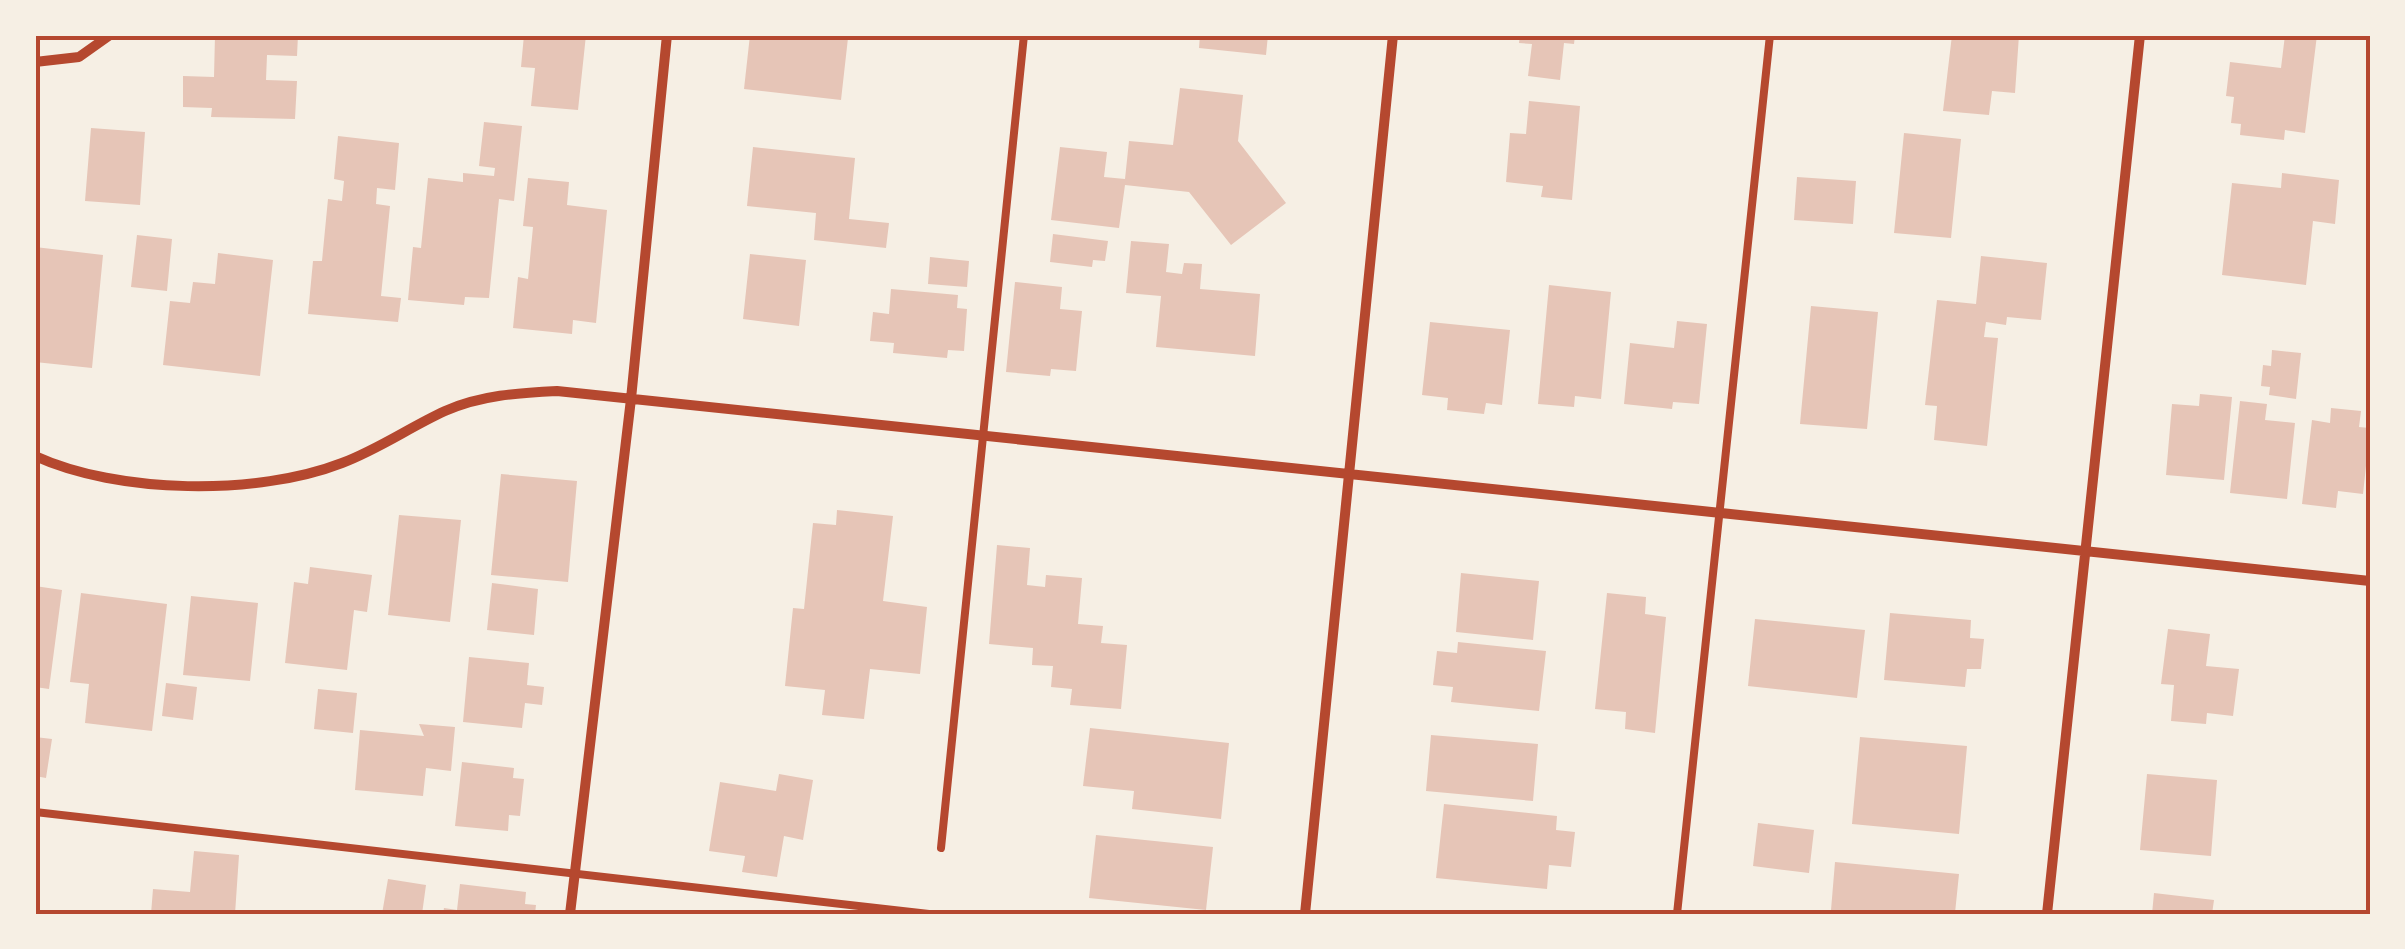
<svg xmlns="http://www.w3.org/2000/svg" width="2405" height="949" font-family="Georgia,serif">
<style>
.building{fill:#e6c5b7}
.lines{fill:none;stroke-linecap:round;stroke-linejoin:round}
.service{stroke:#b5482f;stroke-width:8}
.minor{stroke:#b5482f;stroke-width:10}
.neatline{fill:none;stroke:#b5482f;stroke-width:4}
</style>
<rect width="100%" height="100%" fill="#f6efe4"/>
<path class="building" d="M215 35H298L297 56 267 55 266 80 297 81 295 119 211 117 212 108 183 107V76L214 77Z
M524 35H586L578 110 531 106 535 68 521 67Z
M750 35H865V40L848 38 841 100 744 89Z
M1200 35H1268L1266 55 1199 48Z
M1520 35H1575L1574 44 1564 43 1560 80 1528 76 1532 44 1519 43Z
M1952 35H2019L2015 93 1992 91 1989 115 1943 111Z
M2285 35H2317L2305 133 2285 130 2284 140 2240 135 2241 124 2231 123 2234 97 2226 96 2230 62 2281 68Z
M1180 88 1243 95 1238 141 1286 203 1231 245 1189 192 1125 185 1119 228 1051 220 1060 147 1107 152 1104 177 1125 179 1129 141 1173 145Z
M1529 101 1580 106 1572 200 1541 197 1543 186 1506 182 1510 133 1526 134Z
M484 122 522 126 514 201 499 199 489 298 465 297 464 305 408 300 413 247 421 248 428 178 463 182V173L494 176 495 168 479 166Z
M91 128 145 132 140 205 85 201Z
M1904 133 1961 139 1951 238 1894 233Z
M338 136 399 143 395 190 377 188 376 204 390 206 381 296 401 298 398 322 308 314 313 261H322L328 199 342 201 344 181 334 179Z
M753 147 855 158 849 219 889 223 886 248 814 240 816 213 747 206Z
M2282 173 2339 180 2335 224 2313 221 2306 285 2222 275 2232 183 2281 188Z
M1797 177 1856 181 1853 224 1794 220Z
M528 178 569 182 567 205 607 210 596 323 573 320 572 334 513 328 518 277 528 279 533 227 523 226Z
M1053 234 1108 241 1105 261 1093 260 1092 267 1050 262Z
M137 235 172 239 167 291 131 287Z
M1131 241 1169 244 1166 272 1182 274 1184 263 1202 264 1200 289 1260 294 1255 356 1156 347 1161 296 1126 293Z
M35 247 103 255 92 368 35 362Z
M218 253 273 260 260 376 163 365 170 301 190 303 193 282 215 284Z
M750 254 806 260 799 326 743 319Z
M1981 256 2047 263 2041 320 2007 317 2006 325 1986 322 1984 337 1998 338 1987 446 1934 440 1937 406 1925 405 1937 300 1976 304Z
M930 257 969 261 967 287 928 284Z
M1015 282 1062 287 1060 309 1082 311 1076 371 1051 369 1050 376 1006 372Z
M1549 285 1611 292 1601 399 1575 396 1574 407 1538 404Z
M891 289 958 295 957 308 967 309 964 351 948 350 947 358 893 353 894 343 870 341 873 312 889 314Z
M1811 306 1878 312 1867 429 1800 424Z
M1677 321 1707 324 1699 404 1673 402 1672 409 1624 404 1630 343 1674 348Z
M1430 322 1510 330 1502 405 1486 403 1484 414 1447 410 1448 398 1422 395Z
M2272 350 2301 353 2296 399 2269 395 2270 387 2261 386 2263 365 2271 366Z
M2200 394 2232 397 2224 480 2166 475 2172 404 2199 406Z
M2240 401 2267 404 2265 420 2295 423 2287 499 2230 493Z
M2331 408 2361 411 2359 427 2370 428 2363 494 2338 491 2336 508 2302 504 2312 420 2330 423Z
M501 474 577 481 568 582 491 575Z
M837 510 893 516 883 601 927 607 920 674 870 669 864 719 822 715 825 690 785 686 793 608 804 609 813 523 836 525Z
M399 515 461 520 450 622 388 615Z
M997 545 1030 548 1027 585 1045 587 1046 575 1082 578 1078 624 1103 626 1101 643 1127 645 1121 709 1070 705 1072 689 1051 687 1053 666 1032 665 1033 648 989 644Z
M310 567 372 575 367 612 354 610 347 670 285 663 294 582 308 584Z
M1461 573 1539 581 1533 640 1456 632Z
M492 583 538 589 534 635 487 630Z
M35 586 62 590 49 689 35 687Z
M81 593 167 604 152 731 85 723 89 684 70 682Z
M1607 593 1646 597 1645 614 1666 617 1655 733 1625 729 1626 712 1595 709Z
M191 596 258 603 250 681 183 675Z
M1890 613 1971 620 1970 638 1984 639 1981 669H1967L1965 687 1884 680Z
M1755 619 1865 630 1857 698 1748 686Z
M2168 629 2210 634 2206 666 2239 669 2233 716 2207 713 2206 724 2171 721 2174 685 2161 684Z
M1458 642 1546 651 1539 711 1451 702 1453 687 1433 685 1437 651 1457 653Z
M469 657 529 663 527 685 544 687 542 705 525 703 522 728 463 722Z
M166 683 197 687 193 720 162 716Z
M318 689 357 693 353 733 314 729Z
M419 724 455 727 451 771 426 768 423 796 355 790 360 730 424 736Z
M1090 728 1229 743 1221 819 1132 809 1134 791 1083 786Z
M1431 735 1538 744 1533 801 1426 791Z
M35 737 52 739 46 778 35 776Z
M1860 737 1967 746 1959 834 1852 824Z
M462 762 514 768 513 778 524 779 520 816 509 815 508 831 455 826Z
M779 774 813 780 803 840 784 836 777 877 742 872 745 856 709 851 720 782 776 791Z
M2147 774 2217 780 2211 856 2140 850Z
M1444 804 1557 816 1556 830 1575 832 1571 867 1549 865 1547 889 1436 878Z
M1758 823 1814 830 1809 873 1753 866Z
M1096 835 1213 847 1206 910 1089 898Z
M194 851 239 855 235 914H151L153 889 190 892Z
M1835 862 1959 874 1955 913 1857 914 1831 910Z
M388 879 426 885 422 914H382Z
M460 884 526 892 525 904 536 905 535 914H443L444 908 457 910Z
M2154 893 2214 900 2212 914H2152Z"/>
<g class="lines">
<path class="service" d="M35 812 929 914
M941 848 1024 35
M1677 914 1770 35"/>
<path class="minor" d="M35 62 79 57 110 35
M35 456C118 494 257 496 342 463 379 449 410 427 445 411 481 395 518 393 557 391L2370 581
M570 914 631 399 667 35
M1305 914 1393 35
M2047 914 2140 35"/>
</g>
<rect width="2405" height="949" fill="none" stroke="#f6efe4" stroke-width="75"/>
<rect x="38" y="38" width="2330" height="874" class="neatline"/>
</svg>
